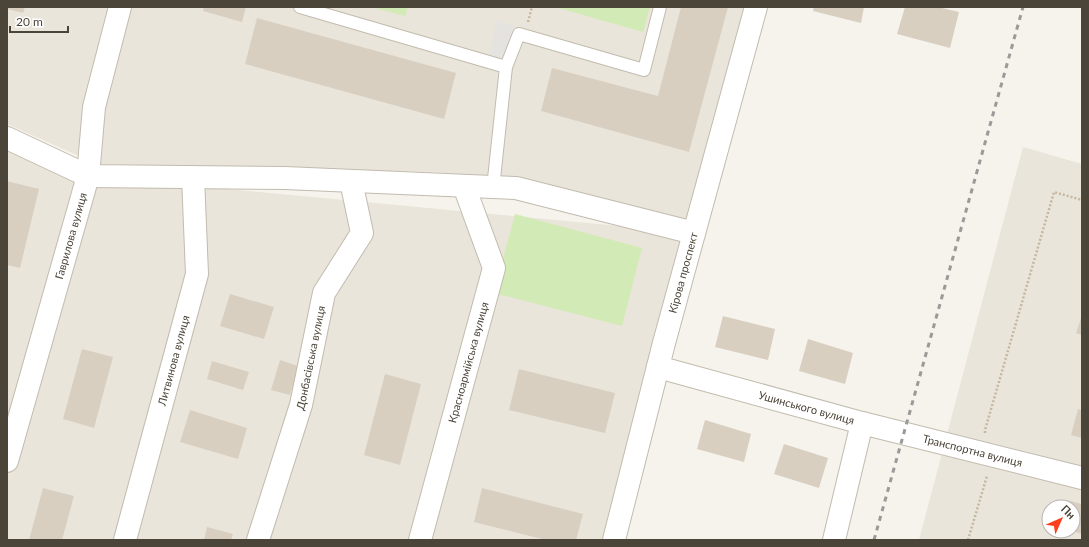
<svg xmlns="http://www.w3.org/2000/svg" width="1089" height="547" font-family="Lato,sans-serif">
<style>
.residential{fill:#eae5da;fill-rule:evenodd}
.green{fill:#d2eab5}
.parking{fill:#e5e3e0}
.building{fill:#d8cfc1}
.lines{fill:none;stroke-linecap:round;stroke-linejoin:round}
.service-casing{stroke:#c2bbae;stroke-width:14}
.minor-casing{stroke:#c2bbae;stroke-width:24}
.tertiary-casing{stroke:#c2bbae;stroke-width:24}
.path{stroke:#c4b79f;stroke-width:2.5;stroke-dasharray:2 2;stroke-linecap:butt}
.service{stroke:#fff;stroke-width:12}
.minor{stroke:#fff;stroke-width:22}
.tertiary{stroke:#fff;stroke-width:22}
.rail{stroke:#9a9a9a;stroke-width:3;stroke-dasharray:5 5;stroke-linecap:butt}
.labels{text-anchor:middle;stroke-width:3;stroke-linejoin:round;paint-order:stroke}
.street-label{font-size:11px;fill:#4b4439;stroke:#fff}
</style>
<rect width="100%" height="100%" fill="#f6f3ec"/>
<path class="residential" d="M7 7H749L690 224 516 178 433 172 97 164 7 124Z
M7 144 88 176 694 233 613 540H7Z
M1023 147 1082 164V540H919ZM1049 507H1073V531H1049Z"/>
<path class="green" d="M371 7H408L405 16Z
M555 7H650L643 32Z
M515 214 642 248 622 326 494 293Z"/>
<path class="parking" d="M497 20 515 26 508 62 489 56Z"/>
<path class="building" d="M7 7H25L23 13 7 9Z
M204 7H246L242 22 203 11Z
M681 7H728L689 152 541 111 552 68 658 96Z
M814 7H864L861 23 813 11Z
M905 7H938L959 12 950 48 897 34Z
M257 18 456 73 444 119 245 64Z
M7 181 39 189 20 268 7 265Z
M230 294 274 307 264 339 220 326Z
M1082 315V335L1076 333Z
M723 316 775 329 768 360 715 347Z
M808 339 853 353 845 384 799 371Z
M82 349 113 357 94 428 63 419Z
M280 360 298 366 290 395 271 390Z
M212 361 249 372 243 390 207 379Z
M519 369 615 393 605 433 509 410Z
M385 374 421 384 400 465 364 455Z
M1078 409 1082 410V438L1071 435Z
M190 410 247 428 238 459 180 442Z
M705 420 751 434 744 462 697 449Z
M784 444 828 458 819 488 774 474Z
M43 488 74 496 62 540H29Z
M482 488 583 514 576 540H546L474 522Z
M1067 500 1082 504V534L1073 531V507H1065Z
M207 527 233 534 231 540H204Z"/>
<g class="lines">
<defs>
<path id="service" d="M300 7 506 67 493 188
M506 67 519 34 644 70 660 7"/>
<g id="minor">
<path d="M7 138 88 176 285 178 516 188 694 233"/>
<path id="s1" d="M658 367 862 423 834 540"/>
<path id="s2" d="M862 423 1082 478"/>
<path id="s3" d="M7 461 88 176 94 107 120 7"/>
<path id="s4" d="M125 540 197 274 193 177"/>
<path id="s5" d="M258 540 301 405 324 293 362 233 351 181"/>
<path id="s6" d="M420 540 494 268 464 186"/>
</g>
<g id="tertiary">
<path id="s7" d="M614 540 664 343 756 7"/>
</g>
</defs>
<use href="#service" class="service-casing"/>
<use href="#minor" class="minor-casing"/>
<use href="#tertiary" class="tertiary-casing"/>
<path class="path" d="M528 22 532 7
M985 433V430L1054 192 1082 200
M968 540 987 476"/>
<use href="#service" class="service"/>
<use href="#minor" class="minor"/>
<use href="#tertiary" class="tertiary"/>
<path class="rail" d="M874 540 1023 7"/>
</g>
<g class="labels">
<g class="street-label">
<text dy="4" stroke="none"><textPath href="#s3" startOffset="234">Гаврилова вулиця</textPath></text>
<text dy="4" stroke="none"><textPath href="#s7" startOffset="276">Кірова проспект</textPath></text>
<text dy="4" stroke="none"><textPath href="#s5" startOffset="190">Донбасівська вулиця</textPath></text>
<text dy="4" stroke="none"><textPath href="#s4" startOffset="186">Литвинова вулиця</textPath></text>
<text dy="4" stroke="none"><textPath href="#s6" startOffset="184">Красноармійська вулиця</textPath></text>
<text dy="4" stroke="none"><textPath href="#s1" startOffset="154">Ушинського вулиця</textPath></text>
<text dy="4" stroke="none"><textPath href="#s2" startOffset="114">Транспортна вулиця</textPath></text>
</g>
</g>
<rect width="1089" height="547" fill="none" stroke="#4b4439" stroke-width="16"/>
<g transform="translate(1061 519) rotate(45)"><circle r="19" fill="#ffffff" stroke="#b7b4b0"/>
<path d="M0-3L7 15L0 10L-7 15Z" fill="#fc3f1d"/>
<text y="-6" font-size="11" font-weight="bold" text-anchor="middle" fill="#4b4439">Пн</text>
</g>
<path d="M10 26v6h58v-6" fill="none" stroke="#4b4439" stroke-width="2"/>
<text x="16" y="26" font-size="12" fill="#4b4439" stroke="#ffffff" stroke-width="3" paint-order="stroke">20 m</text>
</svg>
